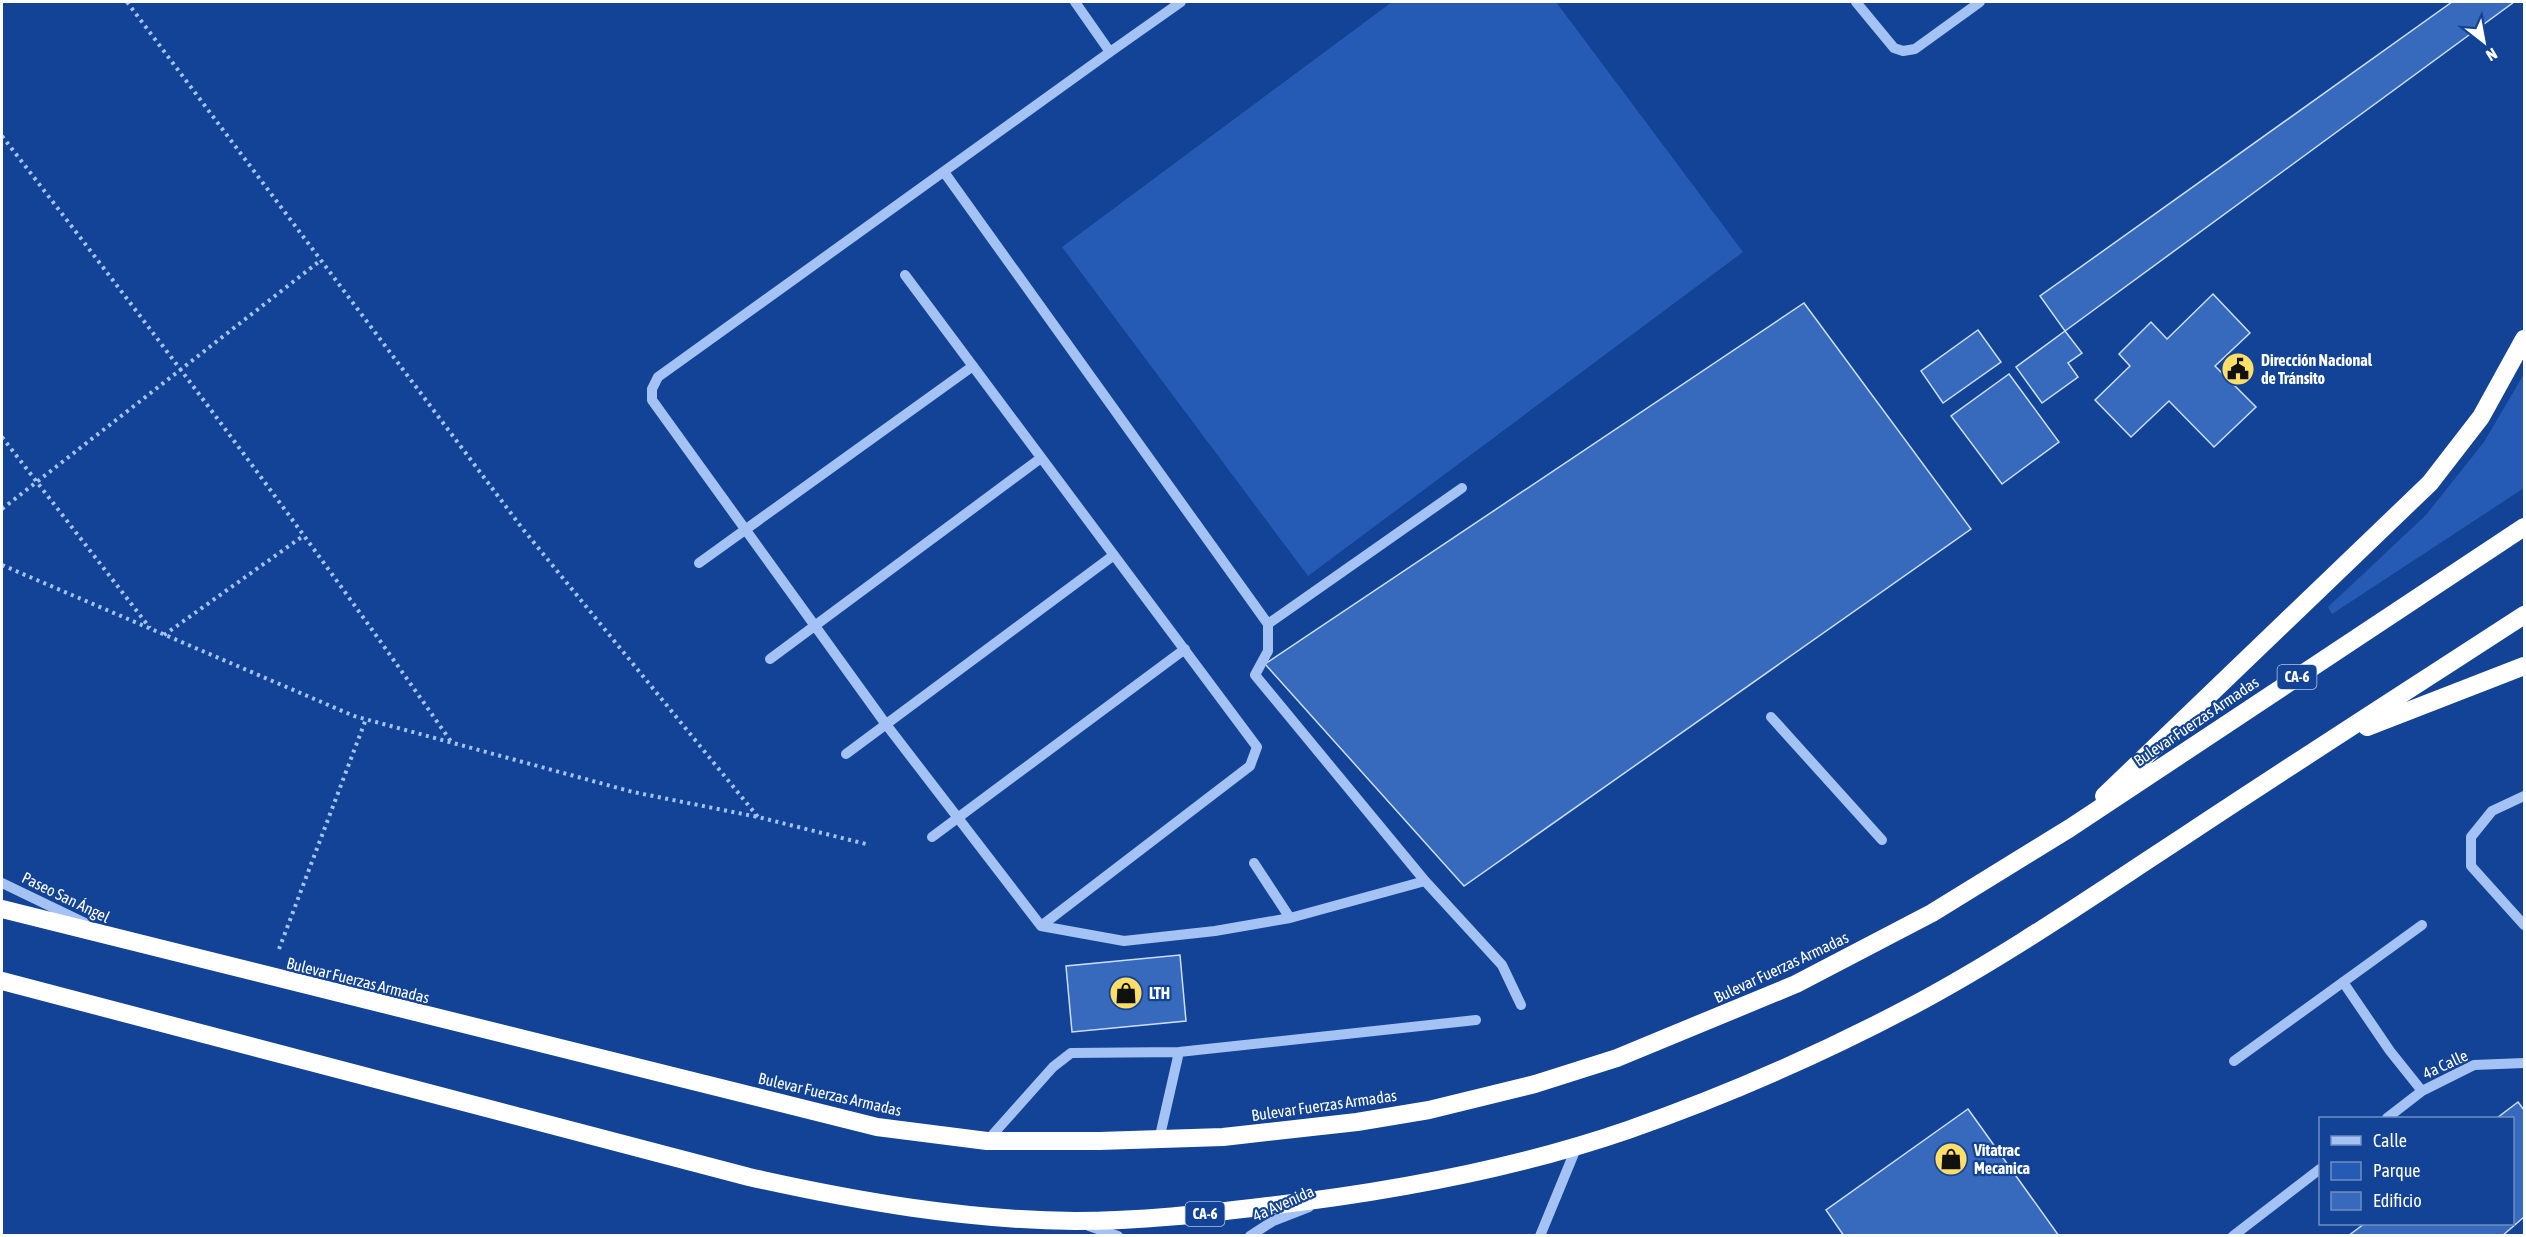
<svg xmlns="http://www.w3.org/2000/svg" width="2526" height="1237" font-family="'Asap Condensed',sans-serif">
<style>
.green{fill:#265bb5}
.building{fill:#3769bc;stroke:#ccdefd;stroke-width:1.5}
.lines{fill:none;stroke-linecap:round;stroke-linejoin:round}
.path{stroke:#a4c2f3;stroke-width:4;stroke-dasharray:3 4.5;stroke-linecap:butt}
.minor{stroke:#a4c2f3;stroke-width:10}
.highway{stroke:#fff;stroke-width:18}
.labels{text-anchor:middle;stroke-width:4.5;stroke-linejoin:round;paint-order:stroke}
.shield{fill:#134396;stroke:#b8c7e0;stroke-width:1.5}
.shield-label{font-size:15px;font-weight:bold;fill:#fff}
.poi-label{font-size:16px;font-weight:bold;fill:#fff;stroke:#134396;text-anchor:start}
.street-label{font-size:16px;fill:#fff;stroke:#134396}
</style>
<rect width="100%" height="100%" fill="#134396"/>
<path class="green" d="M1392 2H1556L1743 252 1308 576 1062 247Z
M2524 374V488L2332 614 2328 607 2426 515 2484 442Z"/>
<path class="building" d="M2452 2H2514L2065 331 2040 296Z
M2213 294 2250 333 2215 366 2256 407 2214 447 2169 401 2131 437 2095 400 2130 366 2119 354 2151 322 2167 339Z
M1804 303 1971 529 1464 886 1265 664Z
M1978 330 2001 362 1943 403 1921 371Z
M2065 331 2082 353 2068 363 2078 377 2042 403 2016 367Z
M2009 374 2059 442 2002 484 1951 416Z
M1180 955 1186 1021 1072 1032 1066 966Z
M2518 1102 2524 1110V1217L2502 1236H2348L2364 1224H2512V1118H2497Z
M1968 1109 2059 1236H1844L1826 1210Z"/>
<g class="lines">
<path class="path" d="M127 2 522 528 758 817
M2 136C156 335 308 536 452 743
M2 437 150 628
M2 509 321 260
M2 565 354 716 633 792 758 817 870 845
M164 635 303 536
M279 949 366 719"/>
<path class="minor" d="M1075 2 1110 52 1181 2
M1856 2 1894 48 1903 51 1915 49 1980 2
M1110 52 658 377 652 389V400L885 723 1041 926 1124 941 1215 931 1290 918 1425 881
M944 172 1268 624V651L1255 675 1425 881 1502 965 1521 1005
M905 275 1257 747 1250 766 1041 926
M699 563 973 366
M1268 624 1462 488
M770 659 1041 458
M1771 717 1882 840
M846 754 1114 555
M2524 796 2492 811 2471 837V866L2524 925
M932 837 1185 649
M1254 863 1290 918
M2 883 85 923
M2343 982 2390 1051 2422 1091
M2234 1061 2422 925
M2387 1118 2422 1091 2474 1065 2524 1063
M1159 1140 1179 1052
M987 1141 1053 1067 1071 1053 1179 1052 1476 1020
M1089 1226 1118 1236
M1250 1236 1273 1221 1309 1207
M1540 1236 1577 1146
M2233 1236 2320 1169"/>
<path class="highway" d="M2367 727 2524 666
M2104 796 2430 483 2481 417 2524 339
M2 909 877 1127 987 1141H1099L1223 1137 1357 1122 1429 1110 1535 1084 1617 1058 1796 984 1932 913 2070 828 2524 527
M2 981 749 1177C856 1201 965 1220 1075 1221 1140 1221 1204 1214 1268 1206 1389 1192 1512 1170 1628 1130 1725 1096 1821 1054 1912 1006 2006 956 2094 895 2183 837 2296 762 2410 689 2524 615"/>
</g>
<defs>
<symbol id="civic-disc" viewBox="-11 -11 22 22"><circle r="9.5" fill="#ffde66" stroke="#134396"/><path d="M-.6-6.5H3V-4.5H.6V-3L4-1V1h2V6H-6V1h2V-1L-.6-3ZM-1.2 2.5V6h2.4V2.5Z" fill="#111"/></symbol>
<symbol id="shop-disc" viewBox="-11 -11 22 22"><circle r="9.5" fill="#ffde66" stroke="#134396"/><path d="M-5-2.5h2.3a2.7 3.5 0 0 1 5.4 0H5L5.5 6h-11ZM-1.5-2.5h3a1.5 2.3 0 0 0-3 0Z" fill="#111"/></symbol>
</defs>
<g fill-rule="evenodd">
<use href="#civic-disc" x="2219" y="350" width="38" height="38"/>
<use href="#shop-disc" x="1107" y="974" width="38" height="38"/>
<use href="#shop-disc" x="1932" y="1140" width="38" height="38"/>
</g>
<g class="labels">
<g class="shield">
<rect x="2277.5" y="665" width="39" height="24" rx="4.5"/>
<rect x="1185.5" y="1202" width="39" height="24" rx="4.5"/>
</g>
<g class="shield-label">
<text x="2297" y="682">CA-6</text>
<text x="1205" y="1219">CA-6</text>
</g>
<g class="poi-label">
<text x="2261" y="366">Dirección Nacional<tspan x="2261" dy="18">de Tránsito</tspan></text>
<text x="1149" y="999">LTH</text>
<text x="1974" y="1156">Vitatrac<tspan x="1974" dy="18">Mecanica</tspan></text>
</g>
<g class="street-label">
<text transform="translate(2196 721) rotate(-34)" y="6">Bulevar Fuerzas Armadas</text>
<text transform="translate(66 897) rotate(26)" y="6">Paseo San Ángel</text>
<text transform="translate(1781 967) rotate(-25)" y="6">Bulevar Fuerzas Armadas</text>
<text transform="translate(358 980) rotate(14)" y="6">Bulevar Fuerzas Armadas</text>
<text transform="translate(2445 1064) rotate(-25)" y="6">4a Calle</text>
<text transform="translate(830 1094) rotate(13)" y="6">Bulevar Fuerzas Armadas</text>
<text transform="translate(1324 1105) rotate(-8)" y="6">Bulevar Fuerzas Armadas</text>
<text transform="translate(1283 1203) rotate(-24)" y="6">4a Avenida</text>
</g>
</g>
<rect width="2526" height="1237" fill="none" stroke="#ffffff" stroke-width="6"/>
<rect x="2319" y="1117" width="195" height="108" fill="#134396" stroke="#718ec0" stroke-width="1.5"/>
<rect x="2331" y="1136" width="30" height="9" fill="#a4c2f3" stroke="#718ec0" stroke-width="1.5"/>
<text x="2373" y="1147" font-size="18" fill="#ffffff">Calle</text>
<rect x="2331" y="1162" width="30" height="18" fill="#265bb5" stroke="#718ec0" stroke-width="1.5"/>
<text x="2373" y="1177" font-size="18" fill="#ffffff">Parque</text>
<rect x="2331" y="1192" width="30" height="18" fill="#3769bc" stroke="#718ec0" stroke-width="1.5"/>
<text x="2373" y="1207" font-size="18" fill="#ffffff">Edificio</text>
<g transform="translate(2484 42) rotate(149)" stroke="#134396" stroke-width="4.5" paint-order="stroke">
<path d="M0-4.5L10 22L0 15L-10 22Z" fill="#ffffff"/>
<text y="-9" font-size="16" font-weight="bold" text-anchor="middle" fill="#ffffff">N</text>
</g>
</svg>
